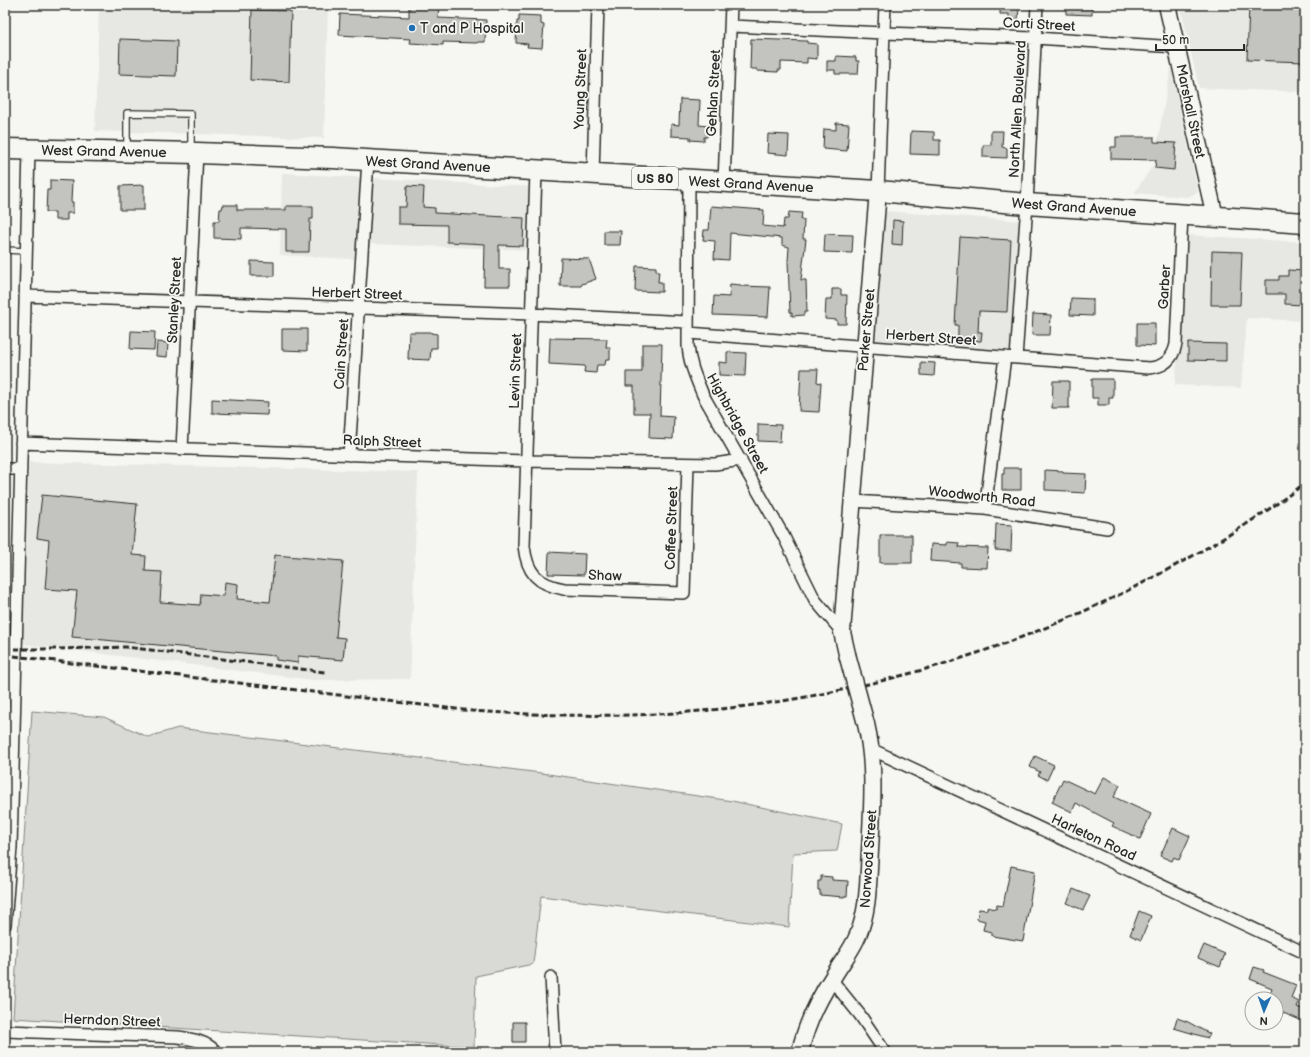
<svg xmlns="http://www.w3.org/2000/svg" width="1310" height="1057" font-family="'Balsamiq Sans',sans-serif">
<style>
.built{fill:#e7e7e3}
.green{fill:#d9d9d5;stroke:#828280}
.building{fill:#c3c3c0;stroke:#2b2b2b}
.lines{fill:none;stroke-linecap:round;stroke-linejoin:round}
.lane-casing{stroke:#2b2b2b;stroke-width:8}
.street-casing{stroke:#2b2b2b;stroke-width:14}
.secondary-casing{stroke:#2b2b2b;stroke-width:19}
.highway-casing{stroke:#2b2b2b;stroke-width:23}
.lane{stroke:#f6f6f2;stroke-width:5.5}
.street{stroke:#f6f6f2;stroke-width:11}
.secondary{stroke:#f6f6f2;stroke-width:16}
.highway{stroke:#f6f6f2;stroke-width:20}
.rail{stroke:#2b2b2b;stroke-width:3;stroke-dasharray:6 3;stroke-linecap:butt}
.secondary-bridge-casing{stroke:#2b2b2b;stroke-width:19;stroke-linecap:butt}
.secondary-bridge{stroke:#f6f6f2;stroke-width:16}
.poi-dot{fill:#1f6fb2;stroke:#f6f6f2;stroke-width:1.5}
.labels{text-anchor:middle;stroke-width:3.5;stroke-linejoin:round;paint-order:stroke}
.shield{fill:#f6f6f2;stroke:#686867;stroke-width:1}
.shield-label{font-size:13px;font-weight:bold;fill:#2b2b2b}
.street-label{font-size:14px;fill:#2b2b2b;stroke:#f6f6f2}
.poi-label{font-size:14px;fill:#2b2b2b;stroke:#f6f6f2;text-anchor:start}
</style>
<rect width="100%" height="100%" fill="#f6f6f2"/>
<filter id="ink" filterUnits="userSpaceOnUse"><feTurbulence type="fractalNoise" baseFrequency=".025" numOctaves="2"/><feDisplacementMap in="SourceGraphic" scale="8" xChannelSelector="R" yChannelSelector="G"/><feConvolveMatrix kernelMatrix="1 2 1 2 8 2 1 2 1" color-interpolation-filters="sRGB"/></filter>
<g filter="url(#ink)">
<path class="built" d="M99 5H328L324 138 95 131Z
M1180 5H1305V92L1199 88Z
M1171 68 1198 192 1188 197 1134 193 1154 164 1158 138Z
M282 173 533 187 531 250 370 244 369 260 280 255Z
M884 211 1024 221 1012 353 875 343Z
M1187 235 1305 242V321L1247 318 1241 388 1175 385Z
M29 462 418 472 410 679 314 680 23 644Z"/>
<path class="green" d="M32 711 104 717 148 737 178 728 541 773 732 801 842 824 837 851 793 853 789 927 541 896 533 964 476 976 474 1047 13 1018Z"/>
<path class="building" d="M409 5H439L438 18 486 20 485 42H478L477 43 443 42V45L410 43 411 39 339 35 340 14 409 17Z
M1000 5H1015V8H1019L1018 20 1009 19V14H1000Z
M1066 5H1092V15L1066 14Z
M1249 5H1305V62L1247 60Z
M252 10 291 11 289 82 250 80Z
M519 15 541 16V24L544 25 542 48 527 47 528 44 516 43 517 21H519Z
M120 39 177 41 176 76 119 74Z
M751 39 807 41V43L817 44V59L807 58V63L781 62V70H778V72L757 71V69H750Z
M836 56 856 57V61H859L858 74H835V70H827V61H836Z
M680 99 700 100 699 125 708 126 707 137H704V141L690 140V137L671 136V124L679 125Z
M836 123 849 124 847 151 823 149 824 129 836 130Z
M911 131 934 132V140H940V155L910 154Z
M991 131H1003L1002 147 1007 148V158L983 157V145H991Z
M768 134 789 135 788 155 767 153Z
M1116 137H1154V142L1176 143 1174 170 1155 168 1156 160 1111 159V147H1116Z
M50 180 72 181 71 202H73V213H67V220H55V212H46L47 190H50Z
M144 185V210H120V186Z
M407 186 424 187 423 207 435 208V213L524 218 523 246 499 245V269H510V286H484L485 244 447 242V225L398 224V207H406Z
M223 205H237V210H286V206H313V219H310L309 252H286V229L241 228V239L214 238V221H219L220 209H222Z
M711 206 764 210 763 226 783 228 784 219H788L789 212 802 213 801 220H804L803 239H806L801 280H806L807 312H804V315L792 316V312H790L788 261 789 247 782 245V238L730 233 729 260 714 259 715 241 703 240 704 230H709Z
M893 220 903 221 902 245 892 244Z
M604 231H621L620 245H604Z
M825 234 853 235 852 253 824 252Z
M960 237 1011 240 1007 312 979 311 978 332H982L981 341 958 340V325H955Z
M1212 251 1242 252 1240 305H1211Z
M561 258 589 259 596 279 582 284 581 286H560Z
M251 261 274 262V276H251Z
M636 266 656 267V270L659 271 658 282H662V292L635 291Z
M1288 270 1305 271 1303 305 1285 304V294H1266V280H1279V276H1288Z
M730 284 741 285 740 286 770 287 768 317 713 315 714 296 729 297Z
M832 289H841V295H847L846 324H837V320L825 319 826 299H832Z
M1071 298 1093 299V316L1070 315Z
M1033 314 1051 315 1050 335H1032Z
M1137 323H1155V346L1137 345Z
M282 329H307V351L282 350Z
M131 331 155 332 154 350 130 349Z
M409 332H431V333L437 334V348H431L430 360 408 359Z
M550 338 607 339 606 347H610V359H606L605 365H597L596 373 584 372 585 366 549 364Z
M157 342 168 343 167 357 156 356Z
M1188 343 1226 344V361L1188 360Z
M642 344H662L660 416 674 417 673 439 649 438 650 413H634V386H626V372H642Z
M727 352 746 353 745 376 719 375V362L727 363Z
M921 362 935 363 934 376 921 375Z
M801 369H818L817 382 821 383 819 412 799 411Z
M1092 379H1113V398H1109V405H1098V398H1092Z
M1053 381H1069V408H1052Z
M212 399 268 402 267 415 212 413Z
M758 424 781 425 780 442 758 441Z
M1004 468H1021V490H1002V474H1004Z
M1045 470 1063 471V473L1086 474 1085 493 1068 492V491L1045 490Z
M42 495 137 504 132 555 146 556 145 571 162 572 160 602 200 605 201 594 224 596 225 582 238 584 237 599 270 602 275 555 343 561 336 637 345 638 343 660 298 656V663L276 660V656L72 637 77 591 45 589 49 540 37 538Z
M996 524 1012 525 1011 551 995 550Z
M880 535H912V563H880Z
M947 542 959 543 958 547 988 548 987 568 961 567V563L930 561 931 544 947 545Z
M549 552 585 554 584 575 548 574Z
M1035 756 1054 765 1047 780 1038 775 1040 772 1030 767Z
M1104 777 1120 785 1114 797 1151 814 1140 839 1112 826 1114 823 1076 803 1072 812 1052 802 1063 779 1095 794Z
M1173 828 1190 836 1179 860 1174 857 1172 861 1160 856Z
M1011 866 1035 871 1023 941 992 936V932L983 930 985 921 977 919 979 909 987 910V907L996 909 997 905 1003 906Z
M821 876 832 877V880L848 881 847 896H844V897L820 895V890H818V881H821Z
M1073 889 1090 896 1083 910 1067 903Z
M1139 911 1151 916 1141 940 1130 935Z
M1204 945 1225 954 1220 967 1198 958Z
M1254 967 1264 970 1263 972 1296 985 1291 998 1299 1002 1297 1007 1305 1010V1022L1276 1010V999L1269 997 1272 988 1250 979Z
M1177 1018 1188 1022 1210 1034 1208 1038 1174 1028Z
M513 1022H525V1042H513Z"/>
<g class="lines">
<defs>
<path id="lane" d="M127 148V113L191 114V150
M5 250 26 251"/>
<path id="street" d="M731 26 884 33 1035 38 1177 47
M536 171 524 546C527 573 537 584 564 589L684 593 688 464
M593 174 598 5
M689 180 688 345C689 363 696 378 703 395L783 535 815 600 842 632
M724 183 731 5
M878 191 885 5
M25 296 532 314 687 322
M688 333 1149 368C1164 367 1173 359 1176 344L1182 215
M1016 358 1027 204 1037 5
M21 443 527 461 715 464 741 460
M182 449 197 153
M349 455 368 160
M5 469H21
M853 501 985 509 1107 528
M985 509 1005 357
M871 749 1305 953
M5 925 11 847 29 150
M551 977 555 1052
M831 979 860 1015 885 1052
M5 1031 178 1037C191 1039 207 1041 216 1052"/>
<path id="secondary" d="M1167 5 1215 217
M847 654 842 632 844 606 878 191
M800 1052C806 1025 818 1000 833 977 841 963 852 950 858 935 869 909 868 879 870 851 872 809 876 766 866 724"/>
<path id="highway" d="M5 149 197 153 333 158 878 191 1027 204 1305 223"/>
</defs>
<use href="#lane" class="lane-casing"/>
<use href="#street" class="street-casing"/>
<use href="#secondary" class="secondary-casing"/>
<use href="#highway" class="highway-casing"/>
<use href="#lane" class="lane"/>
<use href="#street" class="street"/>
<use href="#secondary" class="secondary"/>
<use href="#highway" class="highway"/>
<path class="rail" d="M5 649H58L126 647 325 672
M5 655 472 711C552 716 631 718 711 710 839 698 974 662 1091 608 1120 595 1149 580 1178 564 1222 540 1265 514 1305 483"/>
<defs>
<path id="secondary-bridge" d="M847 654 866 724"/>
</defs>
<use href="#secondary-bridge" class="secondary-bridge-casing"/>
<use href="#secondary-bridge" class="secondary-bridge"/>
</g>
</g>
<circle class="poi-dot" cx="412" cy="28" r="4"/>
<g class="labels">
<rect class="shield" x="632" y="167" width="46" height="22" rx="3"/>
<g class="shield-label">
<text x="655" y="183">US 80</text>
</g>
<g class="street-label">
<text transform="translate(1039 24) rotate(3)" y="5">Corti Street</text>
<text transform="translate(580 89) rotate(-88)" y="5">Young Street</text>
<text transform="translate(713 93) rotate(-87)" y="5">Gehlan Street</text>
<text transform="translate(1017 109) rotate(-87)" y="5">North Allen Boulevard</text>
<text transform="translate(1191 111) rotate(78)" y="5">Marshall Street</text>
<text transform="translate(104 151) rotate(1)" y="5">West Grand Avenue</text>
<text transform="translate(428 164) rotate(3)" y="5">West Grand Avenue</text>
<text transform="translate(751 184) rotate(3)" y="5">West Grand Avenue</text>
<text transform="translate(1074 207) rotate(4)" y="5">West Grand Avenue</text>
<text transform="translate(1164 287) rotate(-87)" y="5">Garber</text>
<text transform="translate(357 293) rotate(2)" y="5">Herbert Street</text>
<text transform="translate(174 300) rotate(-87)" y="5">Stanley Street</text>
<text transform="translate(866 330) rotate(-85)" y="5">Parker Street</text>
<text transform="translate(931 337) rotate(4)" y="5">Herbert Street</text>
<text transform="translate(341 354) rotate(-86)" y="5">Cain Street</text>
<text transform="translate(515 371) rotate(-88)" y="5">Levin Street</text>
<text transform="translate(738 423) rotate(61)" y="5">Highbridge Street</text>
<text transform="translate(382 441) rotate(2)" y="5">Ralph Street</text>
<text transform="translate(982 496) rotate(6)" y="5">Woodworth Road</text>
<text transform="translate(671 528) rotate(-88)" y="5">Coffee Street</text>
<text transform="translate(605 575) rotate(2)" y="5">Shaw</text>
<text transform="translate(1094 837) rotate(25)" y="5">Harleton Road</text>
<text transform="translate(868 859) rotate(-86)" y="5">Norwood Street</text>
<text transform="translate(112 1020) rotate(2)" y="5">Herndon Street</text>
</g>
<g class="poi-label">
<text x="420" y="33">T and P Hospital</text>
</g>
</g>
<rect width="1310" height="1057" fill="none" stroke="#f6f6f2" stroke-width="20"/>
<rect x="10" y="10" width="1290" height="1037" fill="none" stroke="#2b2b2b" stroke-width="1.5" filter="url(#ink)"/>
<g transform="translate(1264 1011) rotate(182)"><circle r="19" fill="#f6f6f2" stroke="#a5a5a2"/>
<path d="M0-3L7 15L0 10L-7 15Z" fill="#1f6fb2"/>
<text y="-6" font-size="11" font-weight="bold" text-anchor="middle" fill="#2b2b2b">N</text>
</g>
<path d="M1156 44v6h88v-6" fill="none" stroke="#2b2b2b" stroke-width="2"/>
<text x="1162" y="44" font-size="12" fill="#2b2b2b" stroke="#f6f6f2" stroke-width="3" paint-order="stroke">50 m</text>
</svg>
